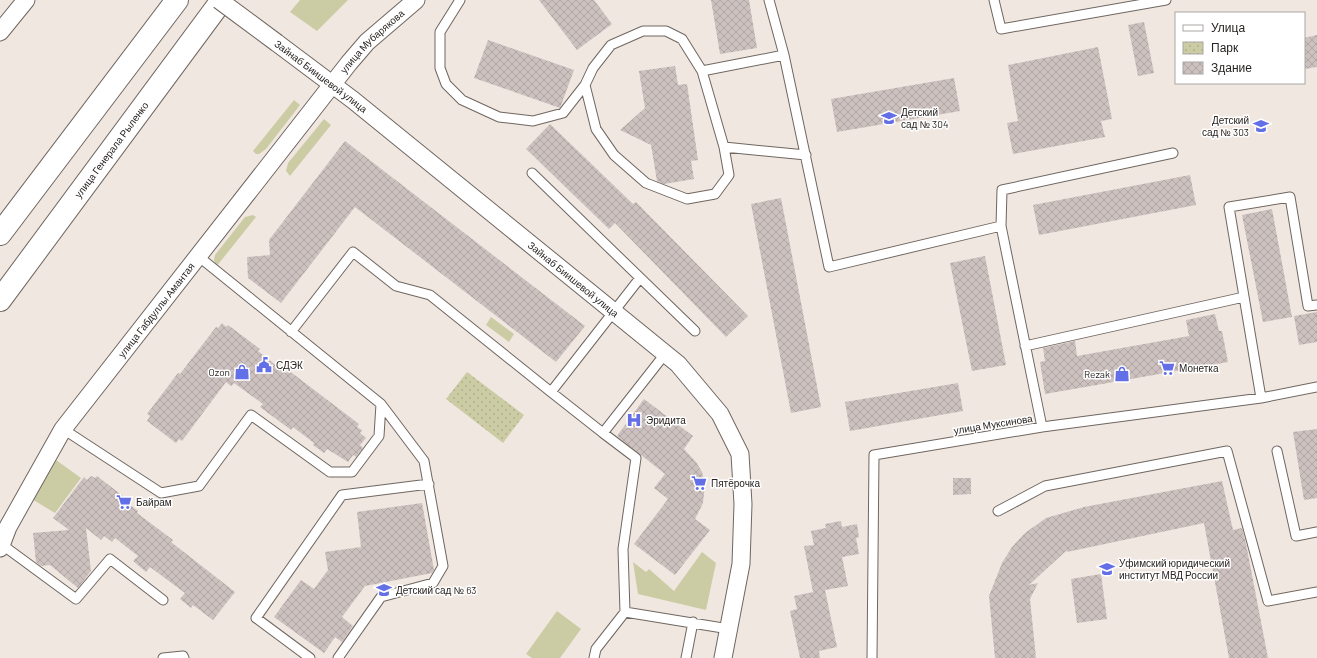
<svg xmlns="http://www.w3.org/2000/svg" width="1317" height="658" font-family="Barlow,sans-serif">
<style>
.grass{fill:#cbcca4}
.park{fill:url(#park-dots)}
.building{fill:url(#building-cross-hatch)}
.lines{fill:none;stroke-linecap:round;stroke-linejoin:round}
.service-casing{stroke:#6f6660;stroke-width:11}
.minor-casing{stroke:#6f6660;stroke-width:19}
.secondary-casing{stroke:#6f6660;stroke-width:24}
.service{stroke:#fff;stroke-width:9}
.minor{stroke:#fff;stroke-width:17}
.secondary{stroke:#fff;stroke-width:22}
.minor-bridge-casing{stroke:#6f6660;stroke-width:19;stroke-linecap:butt}
.minor-bridge{stroke:#fff;stroke-width:17}
.labels{text-anchor:middle;stroke-width:3;stroke-linejoin:round;paint-order:stroke}
.street-label{font-size:10px;fill:#272321;stroke:#fff}
.poi-label{font-size:10px;fill:#272321;stroke:#fff;text-anchor:start}
</style>
<defs>
<pattern id="park-dots" width="8" height="8" patternUnits="userSpaceOnUse"><rect width="8" height="8" fill="#cbcca4"/><path d="M2 2h.1M6 6h.1" fill="none" stroke="#aeaf8d" stroke-width="1.8" stroke-linecap="round"/></pattern>
<pattern id="building-cross-hatch" width="8" height="8" patternUnits="userSpaceOnUse"><rect width="8" height="8" fill="#cdc1bf"/><path d="M0 0l8 8M0 8l8-8" fill="none" stroke="#b0a6a4"/></pattern>
</defs>
<rect width="100%" height="100%" fill="#f1e7e1"/>
<path class="grass" d="M300 0H348L317 31 290 12Z
M294 100 300 105 266 149 259 154H256L253 151Z
M324 119 331 125 290 176 286 171 288 163Z
M253 215 256 217 216 267 214 260 215 255 245 217Z
M491 317 514 334 509 342 486 325Z
M56 460 81 478 55 513 30 498Z
M702 552 716 563 706 610 638 594 633 562 646 572 649 569 674 591Z
M557 611 581 629 560 658H532L526 654Z"/>
<path class="park" d="M467 372 524 415 503 443 446 399Z"/>
<path class="building" d="M539 0H594L612 24 577 50Z
M711 0H749L757 48 720 54Z
M1144 22 1154 73 1138 76 1128 25Z
M1317 35V67L1304 69V38Z
M488 40 574 70 560 108 474 78Z
M1098 47 1112 119 1101 121 1105 137 1013 154 1007 123 1018 121 1008 65Z
M675 66 678 85 687 84 698 160 691 161 694 179 664 184 657 181 651 145 620 130 645 108 639 71Z
M954 78 960 111 837 132 831 99Z
M550 124 633 204 636 202 748 316 726 337 615 223 609 229 526 149Z
M345 141 585 326 556 362 355 207 281 303 248 278 247 257 270 255 269 240Z
M1190 175 1196 205 1039 235 1033 205Z
M781 198 821 407 791 413 751 204Z
M1272 209 1292 317 1263 322 1242 215Z
M985 256 1006 365 972 371 950 263Z
M1317 312V342L1299 345 1294 316Z
M1215 314 1219 331H1222L1228 362 1045 394 1040 362 1045 361 1043 348 1075 341 1077 356 1189 336 1186 320Z
M222 323 226 327 228 325 260 349 258 351 286 373 288 370 359 424 357 427 362 430 360 433 366 438 360 445 363 448 356 457 353 455 348 462 327 449 324 453 313 445 314 443 293 427 291 430 260 407 263 404 234 383 231 386 226 382 182 441 179 439 176 443 147 421 150 416 147 414 178 373 180 374 216 327 218 328Z
M958 383 963 411 850 431 845 402Z
M644 399 693 436 684 449 696 462 702 472 705 484 703 503 695 519 710 530 675 575 634 544 668 499 654 488 665 474 617 436Z
M1317 429V498L1304 500 1293 432Z
M91 476 95 478 97 476 132 503 130 505 138 511 137 513 173 540 171 542 235 592 213 620 193 605 191 608 180 599 185 593 150 567 146 572 133 561 138 556 115 538 112 542 104 536 101 540 86 528 91 571 78 588 50 565 41 566 36 562 33 533 69 530 53 518 84 477 87 480Z
M953 478H971V494L953 495Z
M1222 481 1233 530 1242 528 1246 544 1268 658H1229L1204 523 1067 552V550L1029 585 1038 583 1030 599 1036 658H995L989 596 1002 563 1012 547 1025 533 1046 518 1084 507Z
M422 503 434 570 432 573 365 586 342 617 353 626 342 642 335 637 324 653 274 617 301 580 314 589 328 570 325 552 361 547 357 512Z
M841 521 842 527 857 524 859 537 856 538 859 554 842 557 848 586 825 590 837 647 819 651 820 658H800L790 611 797 609 794 596 813 592 804 546 814 545 811 531 826 528 825 524Z
M1101 574 1107 619 1077 623 1071 579Z"/>
<g class="lines">
<defs>
<path id="service" d="M460 0 440 32V68L446 84 462 100 499 117 533 121 563 113 585 85 593 68 611 45 643 31H666L682 39 702 71 724 147 729 175 715 194 687 199 646 183 614 155 596 129 585 85
M769 0 784 55 829 267 1001 226 1042 427
M994 0 1001 29 1166 0
M702 71 784 55
M724 147 806 155
M532 173 695 331
M1001 226 1002 190 1173 153
M291 332 353 252 396 286 430 295 551 392 640 278
M1025 346 1244 297
M551 392 603 433 665 354
M1261 398 1229 207 1290 197 1308 306 1317 305
M63 429 161 493 199 486 251 415 330 472H352L379 436 381 404 198 256
M1277 451 1296 536 1317 532
M998 511 1045 486 1227 451 1268 601 1317 592
M1 544 76 599 110 559 163 600
M625 612 729 629
M163 658 183 656 184 658
M310 658 256 618 342 495 429 484
M338 658 381 597 433 583 443 566 424 461 381 404
M594 658 596 649 625 612 623 549 636 458 603 433
M686 658 693 622
M872 658 874 455 1042 427 1261 398 1317 387"/>
<g id="minor">
<path d="M0 32 26 0"/>
<path id="s1" d="M277 43 353 100 678 364 720 414 740 454 743 504 741 564 723 658"/>
<path id="s2" d="M0 548 8 527 63 429 349 63 367 42 416 0"/>
</g>
<g id="secondary">
<path d="M0 234 177 0"/>
<path id="s3" d="M0 300 222 0"/>
</g>
</defs>
<use href="#service" class="service-casing"/>
<use href="#minor" class="minor-casing"/>
<use href="#secondary" class="secondary-casing"/>
<use href="#service" class="service"/>
<use href="#minor" class="minor"/>
<use href="#secondary" class="secondary"/>
<defs>
<path id="minor-bridge" d="M219 0 277 43"/>
</defs>
<use href="#minor-bridge" class="minor-bridge-casing"/>
<use href="#minor-bridge" class="minor-bridge"/>
</g>
<defs>
<symbol id="school-bare" viewBox="-9 -9 18 18"><path d="M0-5L7-2L0 1L-7-2ZM-4 1L0 2.5L4 1V4Q0 6-4 4Z" fill="#636fe7" stroke="#fff" stroke-width="2.5" paint-order="stroke"/></symbol>
<symbol id="civic-bare" viewBox="-9 -9 18 18"><path d="M-.6-6.5H3V-4.5H.6V-3L4-1V1h2V6H-6V1h2V-1L-.6-3ZM-1.2 2.5V6h2.4V2.5Z" fill="#636fe7" stroke="#fff" stroke-width="2.5" paint-order="stroke"/></symbol>
<symbol id="supermarket-bare" viewBox="-9 -9 18 18"><path d="M-6-5.5h2.5l.6 2H6L4.5 2H-2.5L-4.4-4H-6ZM-1.5 3.2a1.3 1.3 0 1 0 .1 0ZM3 3.2a1.3 1.3 0 1 0 .1 0Z" fill="#636fe7" stroke="#fff" stroke-width="2.5" paint-order="stroke"/></symbol>
<symbol id="shop-bare" viewBox="-9 -9 18 18"><path d="M-5-2.5h2.3a2.7 3.5 0 0 1 5.4 0H5L5.5 6h-11ZM-1.5-2.5h3a1.5 2.3 0 0 0-3 0Z" fill="#636fe7" stroke="#fff" stroke-width="2.5" paint-order="stroke"/></symbol>
<symbol id="hospital-bare" viewBox="-9 -9 18 18"><path d="M-5-5h3v3.5h4V-5h3V5h-3V1.5h-4V5h-3Z" fill="#636fe7" stroke="#fff" stroke-width="2.5" paint-order="stroke"/></symbol>
<symbol id="university-bare" viewBox="-9 -9 18 18"><path d="M0-5L7-2L0 1L-7-2ZM-4 1L0 2.5L4 1V4Q0 6-4 4Z" fill="#636fe7" stroke="#fff" stroke-width="2.5" paint-order="stroke"/></symbol>
</defs>
<g fill-rule="evenodd">
<use href="#school-bare" x="878" y="107" width="22" height="22"/>
<use href="#school-bare" x="1250" y="115" width="22" height="22"/>
<use href="#civic-bare" x="253" y="354" width="22" height="22"/>
<use href="#supermarket-bare" x="1156" y="357" width="22" height="22"/>
<use href="#shop-bare" x="231" y="361" width="22" height="22"/>
<use href="#shop-bare" x="1111" y="363" width="22" height="22"/>
<use href="#hospital-bare" x="623" y="409" width="22" height="22"/>
<use href="#supermarket-bare" x="688" y="472" width="22" height="22"/>
<use href="#supermarket-bare" x="113" y="491" width="22" height="22"/>
<use href="#university-bare" x="1096" y="558" width="22" height="22"/>
<use href="#school-bare" x="373" y="579" width="22" height="22"/>
</g>
<g class="labels">
<g class="street-label">
<text dy="4" stroke="none"><textPath href="#s2" startOffset="631">улица Мубарякова</textPath></text>
<text transform="translate(321 76) rotate(37)" y="4">Зайнаб Биишевой улица</text>
<text dy="4" stroke="none"><textPath href="#s3" startOffset="187">улица Генерала Рыленко</textPath></text>
<text dy="4" stroke="none"><textPath href="#s1" startOffset="379">Зайнаб Биишевой улица</textPath></text>
<text dy="4" stroke="none"><textPath href="#s2" startOffset="286">улица Габдуллы Амантая</textPath></text>
<text transform="translate(993 424) rotate(-9)" y="4">улица Муксинова</text>
</g>
<g class="poi-label">
<text x="901" y="116">Детский<tspan x="901" dy="12">сад № 304</tspan></text>
<text x="1249" y="124" text-anchor="end">Детский<tspan x="1249" dy="12">сад № 303</tspan></text>
<text x="276" y="369">СДЭК</text>
<text x="1179" y="372">Монетка</text>
<text x="230" y="376" text-anchor="end">Ozon</text>
<text x="1110" y="378" text-anchor="end">Rezak</text>
<text x="646" y="424">Эридита</text>
<text x="711" y="487">Пятёрочка</text>
<text x="136" y="506">Байрам</text>
<text x="1119" y="567">Уфимский юридический<tspan x="1119" dy="12">институт МВД России</tspan></text>
<text x="396" y="594">Детский сад № 63</text>
</g>
</g>
<rect x="1175" y="12" width="130" height="72" fill="#ffffff" stroke="#a9a7a6"/>
<rect x="1183" y="25" width="20" height="6" fill="#ffffff" stroke="#a9a7a6"/>
<text x="1211" y="32" font-size="12" fill="#272321">Улица</text>
<rect x="1183" y="42" width="20" height="12" fill="url(#park-dots)" stroke="#a9a7a6"/>
<text x="1211" y="52" font-size="12" fill="#272321">Парк</text>
<rect x="1183" y="62" width="20" height="12" fill="url(#building-cross-hatch)" stroke="#a9a7a6"/>
<text x="1211" y="72" font-size="12" fill="#272321">Здание</text>
</svg>
